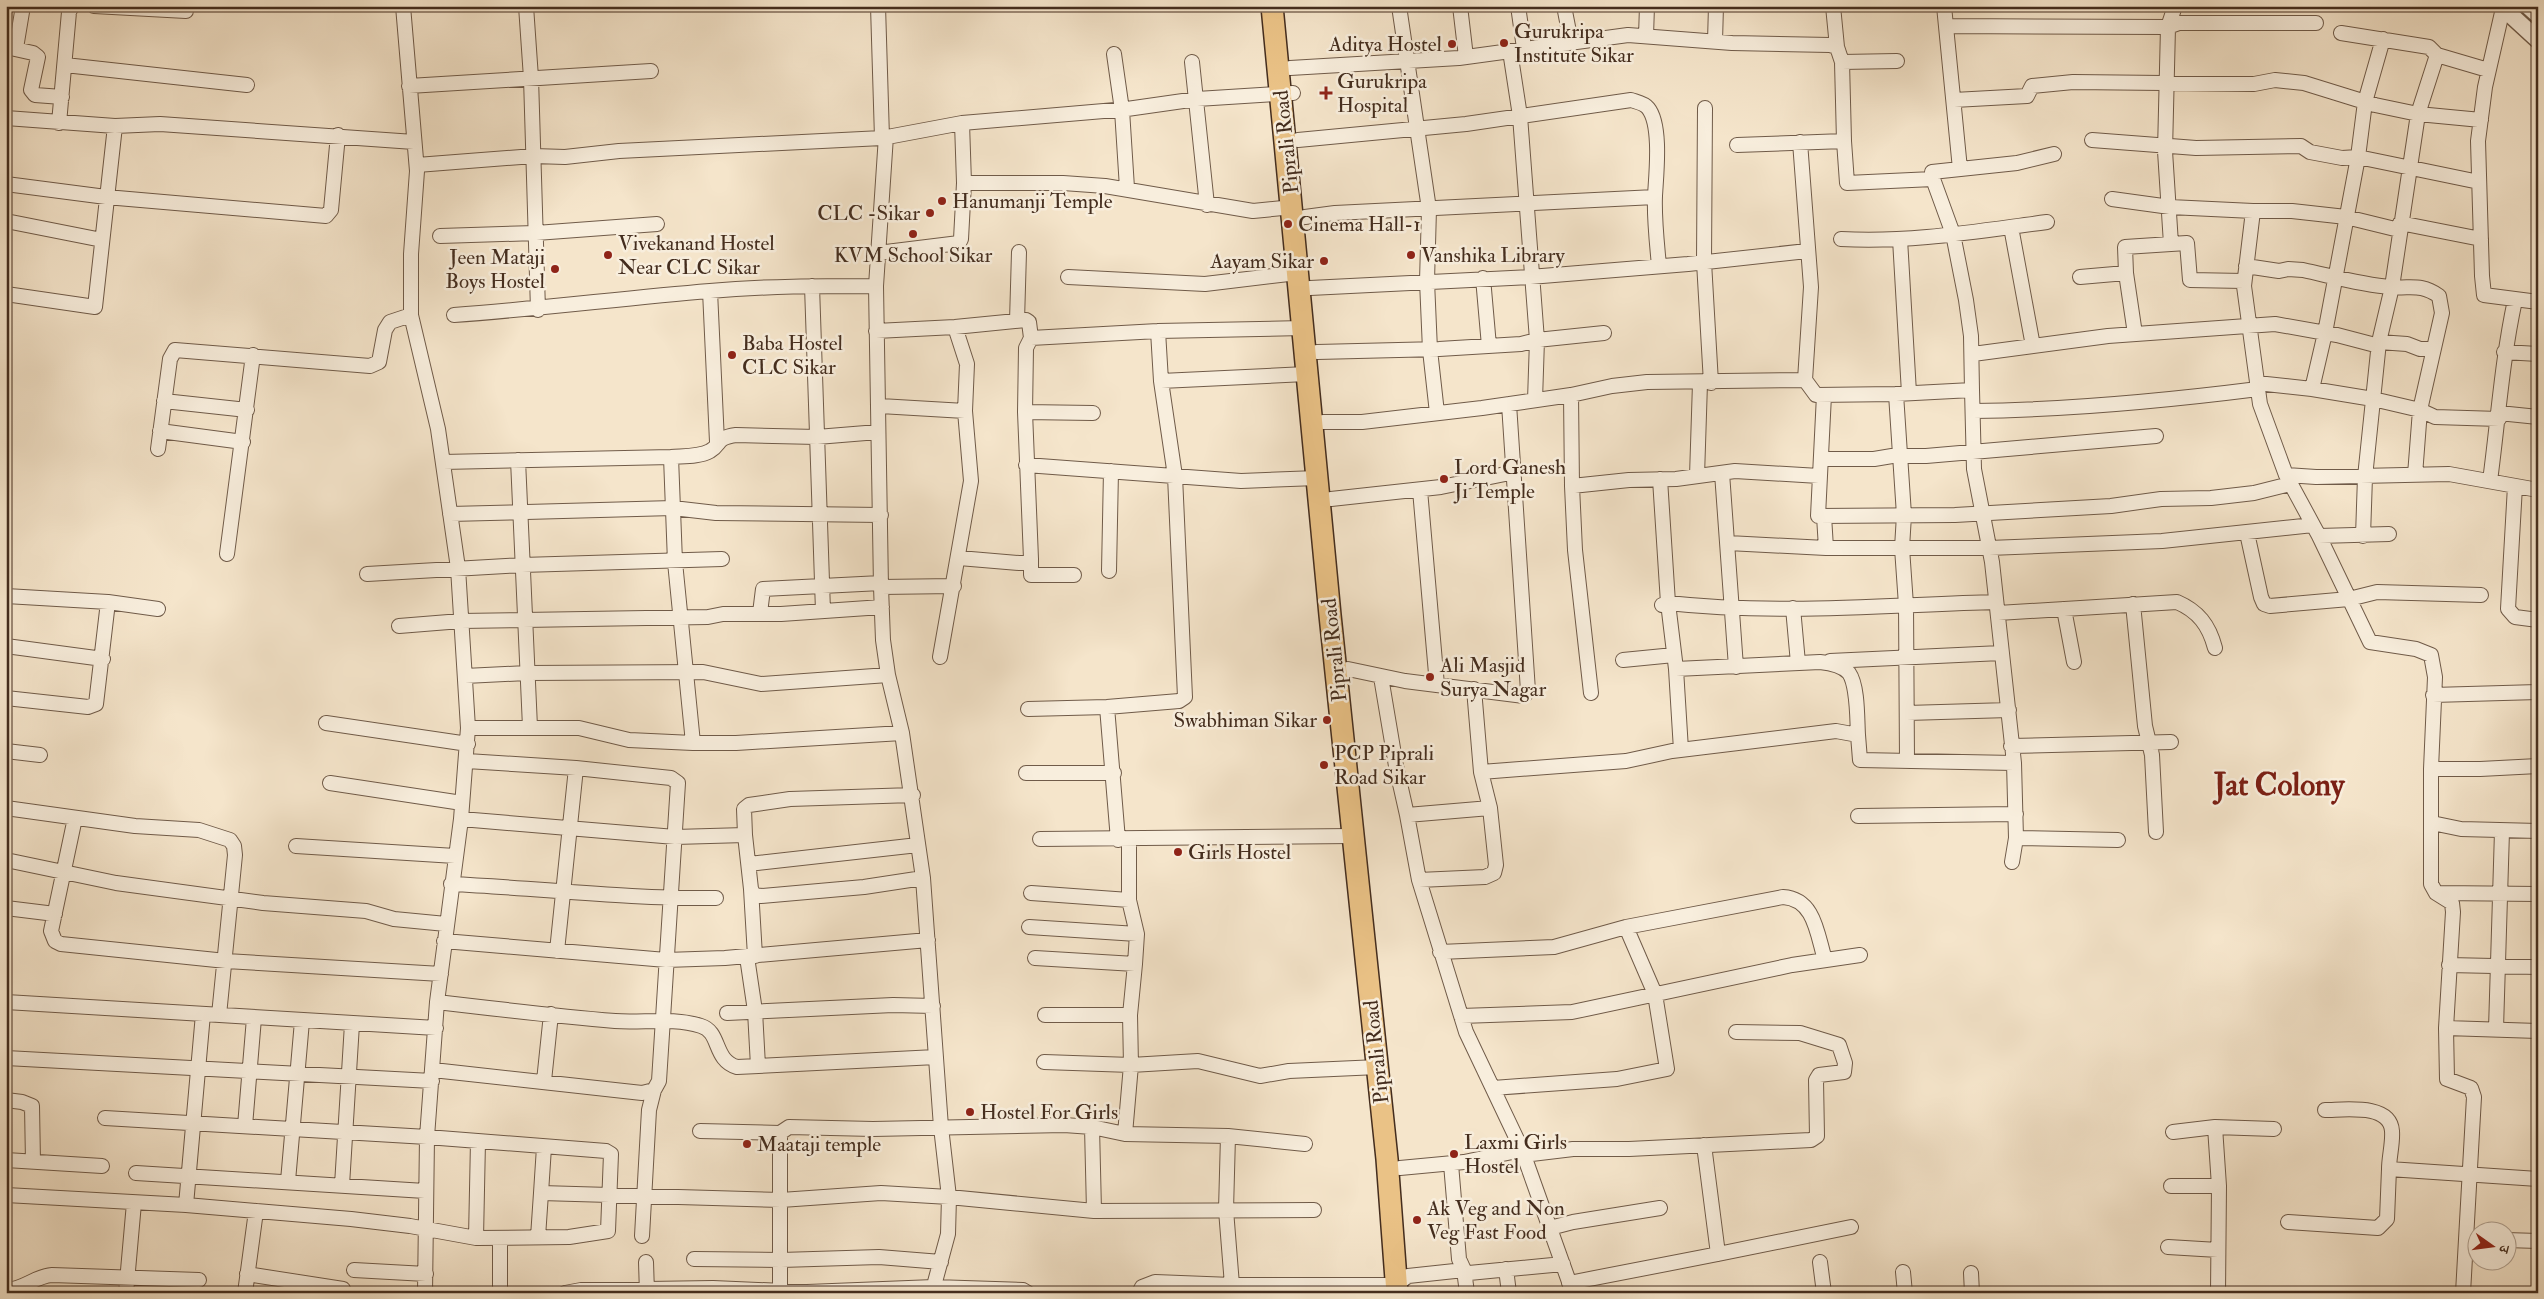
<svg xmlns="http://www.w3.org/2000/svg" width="2544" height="1299" font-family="'IM FELL Double Pica','Noto Serif Devanagari',serif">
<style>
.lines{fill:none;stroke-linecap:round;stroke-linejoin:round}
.minor-casing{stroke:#705b49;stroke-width:16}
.tertiary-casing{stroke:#705b49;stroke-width:19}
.primary-casing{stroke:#442d1e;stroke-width:24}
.minor{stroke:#f8eedd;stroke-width:14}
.tertiary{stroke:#f8eedd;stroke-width:16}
.primary{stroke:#eac286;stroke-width:21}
.poi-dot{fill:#8f2418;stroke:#f8eedd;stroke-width:2}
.labels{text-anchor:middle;stroke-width:5;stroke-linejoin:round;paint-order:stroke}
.poi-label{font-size:21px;fill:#442d1e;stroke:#f8eedd;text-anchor:start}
.street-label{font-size:21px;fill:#442d1e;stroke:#f8eedd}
.town-label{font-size:31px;font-weight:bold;fill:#7a1f14;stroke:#f8eedd}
</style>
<rect width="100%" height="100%" fill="#f5e5cb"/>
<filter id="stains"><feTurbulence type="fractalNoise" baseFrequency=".004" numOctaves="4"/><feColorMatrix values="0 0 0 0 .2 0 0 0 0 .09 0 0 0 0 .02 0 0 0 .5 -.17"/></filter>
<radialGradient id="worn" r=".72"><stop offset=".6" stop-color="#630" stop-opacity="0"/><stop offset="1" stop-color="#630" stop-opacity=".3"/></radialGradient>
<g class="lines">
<defs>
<path id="minor" d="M94 6 186 11
M403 6 417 171 411 254V315L438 429 458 568 468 728 461 819 437 1002 427 1137 425 1293
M526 6 531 78 538 310
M878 6 882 138
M1399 6 1429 209 1427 281 1430 350 1437 413
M1460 6 1466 57
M1518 6 1524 48
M1564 6 1571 42
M1833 6 1837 47
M1944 6 1960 169
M2175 6 2168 27 2165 151 2171 244 2187 243 2190 280 2244 281
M2503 8 2485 87 2478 141 2482 276 2484 295 2538 302
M1948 26 2168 27 2179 23H2316
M2341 33 2429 47 2437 55 2488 70
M1646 36 1647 6
M1715 41 1716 6
M6 47 33 53 38 57 31 90 35 95 62 97
M16 48 23 6
M1510 51 1520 116 1537 340 1535 400
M1114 54 1122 110 1127 188
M1192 62 1207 205
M1842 62 1897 61
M65 65 247 85
M1290 68 1459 58 1628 35 1732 43 1830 45 1837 47 1842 62 1844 141
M409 86 651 71
M1954 100 2027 96 2032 86 2073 82 2254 84 2275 80 2304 83 2375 105 2418 114 2481 120
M1705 108 1704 262 1711 383
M6 118 115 126 160 124 414 142
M59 123 69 12 72 6
M886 136 876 286 881 587 883 640 888 675 902 733 923 878 941 1127 949 1197 948 1234 932 1293
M1298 140 1466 124 1631 100C1637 102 1644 103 1648 108 1662 125 1656 176 1655 196 1654 219 1657 243 1659 266
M2092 140 2196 148 2301 146 2310 152 2342 158 2358 157 2479 182
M1737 145 1844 141 1847 183 1933 179 1953 234 1966 300 1971 336 1972 390 1896 394 1816 395 1805 380 1811 287 1800 142
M417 165 534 156 565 157 619 151 882 138 962 123 1127 109 1197 99 1293 93
M1933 179 1932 172 2017 163 2054 154
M964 183H1063L1105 186 1253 211 1293 207
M6 184 106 197 326 216 331 210 338 135
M2112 199 2170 207 2253 211 2244 286 2260 404 2286 475 2319 536 2370 642 2416 649 2431 655 2435 677 2431 769V884L2436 893 2452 903 2453 912 2446 1028 2447 1079 2471 1088 2474 1097 2463 1293
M2253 211H2292L2346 217 2399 230
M1305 217 1335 213 1655 197
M6 221 102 240
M2400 223 2481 239
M2011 227 2033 346
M440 236 536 233 657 224
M1841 239C1910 243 1978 231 2047 222
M1900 239 1909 393
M878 253 951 244 959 243 961 239 964 183 962 123
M2246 266 2279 271 2288 269 2303 270C2331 276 2362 285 2391 287 2411 289 2420 283 2439 296L2442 313 2420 410 2415 475
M2126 273 2135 334
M1068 277 1205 284 1297 273
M2080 277 2126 273 2125 247 2171 244
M1483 278 1489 346
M812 286 823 611
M1310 288 1530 277 1688 264 1807 251
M710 291 717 442
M6 294 95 307 115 126
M454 315C539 309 624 298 710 291 765 286 821 286 876 286
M1017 321 1019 252
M876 331 955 327 1026 320 1029 322 1031 338
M2379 342 2407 344 2420 349H2433
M1317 352 1439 349 1521 344 1537 340 1604 333
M2504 352 2538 354
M1973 354 2108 336 2275 324 2337 335 2379 346
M1161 381 1306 374
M2257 383 2312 389 2373 399 2420 410 2435 417 2499 419
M2312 389 2325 333 2358 157 2365 102 2383 39
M1896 394 1904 515 1902 548 1906 605 1907 760
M1571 395 1572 486 1575 550 1591 693
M1824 395 1818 516 1955 515 2111 506 2161 499 2211 498 2254 493 2290 484
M164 401 247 410
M880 406 965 411
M1973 411C2068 410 2163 401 2258 389
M1025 412 1093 413
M2499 413 2538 417
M1323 422H1362L1482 408 1571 395 1612 386 1647 382 1805 380
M160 431 243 442
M158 449 170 359 175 350 370 366 379 362 385 330 390 322 411 315
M671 457 675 562 693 743
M1823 459H1874L1892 456H1926L2156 436
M518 460 530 727
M443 462 671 457C684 456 699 457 710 451 722 444 715 438 736 435L817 437 878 432
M1026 465 1241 481 1317 478
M1722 473 1736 667
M2286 475 2316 477 2449 474 2538 490
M1697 476 1700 383
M1660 479 1668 603 1676 669 1820 662C1829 663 1843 666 1849 673 1858 686 1857 719 1858 735
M2490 481C2498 421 2502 360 2515 300
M1572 486 1629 480 1676 479 1735 471 1819 476
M2515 486 2508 609 2515 617 2538 620
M1420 490 1437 685
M1331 499 1441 487 1515 472
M450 514 673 508 716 513 881 515
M1824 516 1826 548H1989L2162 541 2313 525
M2247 533 2261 597 2264 604 2270 606 2349 599 2377 592 2481 595
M2319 536 2389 534
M2363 536 2365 477 2379 342 2392 287 2418 114 2437 55
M1728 543 1826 548
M227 554 253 355
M959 558 1019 563H1028L1031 559 1025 412 1026 348 1031 338 1158 331 1303 328
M1031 559V575H1074
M1109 571 1111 471
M367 574 522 565 722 559
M881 587 954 586
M6 596 108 602 158 609
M2133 604 2145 726 2152 755 2156 832
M1662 605 1668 603C1776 615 1887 605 1996 602
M1793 608 1798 663
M2064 609 2074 662
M760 613 763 589 881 583
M1998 613 2177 602C2198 611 2209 625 2215 648
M399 626 461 621 708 617 723 614H781L882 607
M6 646 103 659
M940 657 971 481 965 411 967 364 955 327
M1623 660 1674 655
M1830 661 2001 653
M1348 669 1405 681 1524 696 1528 691 1509 404
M1676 669 1681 750
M465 676 527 673 703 672 761 684 888 675
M1381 677 1396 766 1407 815 1490 808 1481 772 1474 689
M2433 695 2538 692
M6 698 88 707 96 704 108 602
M1107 707 1118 840
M1028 709 1107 707 1179 701 1185 697 1175 476 1161 381 1158 331
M1907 713 2009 710
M326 723 468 744
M468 728H579L629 740 693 743H736L902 733
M2011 746 2171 742
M6 751 40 755
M467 761 576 768 671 778 678 783 659 1081 654 1090 649 1110 642 1236
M2431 769H2480L2538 766
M1481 772 1626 761 1672 751 1836 731 1858 735 1860 760 2014 763 1992 562 1974 469 1972 390
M1026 773H1114
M330 783 462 803
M6 808 135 826 199 830 230 840 234 846 235 855 219 1015
M1407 815 1419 880 1466 1032 1522 1150 1573 1293
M1858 816 2016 814
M75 818 51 931 55 941 61 944 226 961 441 974
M461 819 675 837 745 835 744 809 749 805 790 799 913 795
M2432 823 2461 829 2538 831
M745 835 751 889 754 895 761 896 864 887 923 878
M2016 838 2118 840
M1040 839 1353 836
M296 846 455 856
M6 860 116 883 263 903 366 911 394 919 446 924
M2012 862 2016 838 2014 763
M749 864 918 845
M1419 880 1485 877 1494 873 1496 865 1490 808
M451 884C539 888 627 899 716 898
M751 889 755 956
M1031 893 1129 900
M2439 893 2538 894
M6 908 55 914
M1029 927 1137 934
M444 941 666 960 725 958 928 940
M557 951 576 768
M1440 952 1554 947 1626 927 1783 897C1815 899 1817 934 1825 960
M747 957 755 1011 758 1066
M1035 958 1135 964 1137 934 1129 900V840
M2449 965 2538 967
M6 1002 436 1028
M437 1002C496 1009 556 1016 615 1021 644 1023 673 1017 701 1026 721 1032 713 1060 737 1067L936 1057
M727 1013 893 1005 933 1006
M1045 1015H1130
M1461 1016 1572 1012 1792 965 1860 955
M2446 1028 2538 1031
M2496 1029 2502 831
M6 1058 432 1081
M1044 1062 1131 1065 1198 1061 1260 1076 1289 1071 1378 1067
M433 1070 642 1093 654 1090
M544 1081 551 1014
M1493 1088 1617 1079 1667 1069 1655 994 1626 927
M6 1100 22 1102 32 1106 33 1162
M2325 1110C2344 1110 2390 1103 2392 1131 2393 1143 2389 1157 2389 1169L2538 1179
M245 1126 254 1018
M1092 1127 1094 1211
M2215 1127 2219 1186 2218 1293
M700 1131 780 1133 789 1127 873 1129 1064 1125 1092 1127 1125 1134 1228 1136 1305 1144
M2173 1132 2215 1127 2274 1129
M1125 1134 1131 1065 1130 1015 1135 964
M1228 1136 1226 1210 1232 1285
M1704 1145 1718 1254 1851 1227
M1523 1155 1573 1149H1629L1811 1140 1817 1136 1816 1080 1819 1075 1844 1072 1845 1063 1839 1045 1800 1033 1736 1032
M6 1160 102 1166
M1451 1164 1459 1259 1464 1270 1469 1273 1563 1264
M1400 1168 1464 1162 1522 1150
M136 1173 425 1191
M288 1181 302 1021
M342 1185 352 1024
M2171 1186H2219
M541 1193 544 1147
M6 1195 186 1205 351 1219 410 1226 476 1238 569 1237 608 1231 611 1154 606 1151 427 1137 105 1118
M186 1205 203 1014
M2288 1222 2378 1228 2387 1219 2389 1169
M1550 1228 1573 1222 1660 1208
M538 1237 541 1193 781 1200 881 1193 949 1197 1094 1211 1314 1210
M476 1238 478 1141
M500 1238V1293
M2506 1240 2538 1241
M2168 1247 2218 1250
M694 1259 781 1260 879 1257 941 1262
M646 1262 647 1293
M1820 1262 1824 1293
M1506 1269 1509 1293
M354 1270 426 1274
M1903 1272 1905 1293
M1971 1273 1972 1293
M247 1274 343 1289
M1569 1283 1718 1254
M6 1290C23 1290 35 1276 52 1275L199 1280
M126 1293 134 1203
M245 1293 256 1211
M565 1293 581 1290 713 1288 807 1292 934 1287 1023 1290 1028 1293
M780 1293V1133
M1139 1293 1142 1287 1155 1282 1232 1285H1396L1408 1276 1464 1270 1467 1293"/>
<path id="tertiary" d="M2501 6 2538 40
M2528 6 2538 15"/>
<path id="primary" d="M1272 6 1330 615 1387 1159 1397 1293"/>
</defs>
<use href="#minor" class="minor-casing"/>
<use href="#tertiary" class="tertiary-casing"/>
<use href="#primary" class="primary-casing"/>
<use href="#minor" class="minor"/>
<use href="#tertiary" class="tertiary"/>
<use href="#primary" class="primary"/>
</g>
<g class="poi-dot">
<circle cx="1504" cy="43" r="5"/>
<circle cx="1452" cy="44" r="5"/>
<path d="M1323.5 85.5h5v5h5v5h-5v5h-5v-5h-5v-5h5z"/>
<circle cx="942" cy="201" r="5"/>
<circle cx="930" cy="213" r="5"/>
<circle cx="1288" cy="224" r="5"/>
<circle cx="913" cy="234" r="5"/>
<circle cx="608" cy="255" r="5"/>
<circle cx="1411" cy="255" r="5"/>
<circle cx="1324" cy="261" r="5"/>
<circle cx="555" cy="269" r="5"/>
<circle cx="732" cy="355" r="5"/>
<circle cx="1444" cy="479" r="5"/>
<circle cx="1430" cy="677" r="5"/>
<circle cx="1327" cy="720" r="5"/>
<circle cx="1324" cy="765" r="5"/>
<circle cx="1178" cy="852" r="5"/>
<circle cx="970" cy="1112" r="5"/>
<circle cx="747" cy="1144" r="5"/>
<circle cx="1454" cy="1154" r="5"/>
<circle cx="1417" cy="1220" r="5"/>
</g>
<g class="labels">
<g class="poi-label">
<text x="1514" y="38">Gurukripa<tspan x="1514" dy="24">Institute Sikar</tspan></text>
<text x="1442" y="51" text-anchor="end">Aditya Hostel</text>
<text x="1337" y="88">Gurukripa<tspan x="1337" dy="24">Hospital</tspan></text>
<text x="952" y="208">Hanumanji Temple</text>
<text x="920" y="220" text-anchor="end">CLC -Sikar</text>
<text x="1298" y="231">Cinema Hall-1</text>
<text x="618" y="250">Vivekanand Hostel<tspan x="618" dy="24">Near CLC Sikar</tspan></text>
<text x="913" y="262" text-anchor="middle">KVM School Sikar</text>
<text x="1421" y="262">Vanshika Library</text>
<text x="545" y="264" text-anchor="end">Jeen Mataji<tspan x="545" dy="24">Boys Hostel</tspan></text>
<text x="1314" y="268" text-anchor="end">Aayam Sikar</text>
<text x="742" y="350">Baba Hostel<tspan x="742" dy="24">CLC Sikar</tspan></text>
<text x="1454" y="474">Lord Ganesh<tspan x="1454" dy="24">Ji Temple</tspan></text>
<text x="1440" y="672">Ali Masjid<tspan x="1440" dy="24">Surya Nagar</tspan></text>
<text x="1317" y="727" text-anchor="end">Swabhiman Sikar</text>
<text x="1334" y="760">PCP Piprali<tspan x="1334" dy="24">Road Sikar</tspan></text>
<text x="1188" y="859">Girls Hostel</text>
<text x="980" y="1119">Hostel For Girls</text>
<text x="1464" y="1149">Laxmi Girls<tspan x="1464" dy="24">Hostel</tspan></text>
<text x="757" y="1151">Maataji temple</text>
<text x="1427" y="1215">Ak Veg and Non<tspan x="1427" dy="24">Veg Fast Food</tspan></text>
</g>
<g class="street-label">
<text transform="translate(1286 142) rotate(-96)" y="7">Piprali Road</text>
<text transform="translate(1334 650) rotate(-96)" y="7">Piprali Road</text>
<text transform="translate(1376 1052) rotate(-96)" y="7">Piprali Road</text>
</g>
<g class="town-label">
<text x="2279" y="795">Jat Colony</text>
</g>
</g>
<rect width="2544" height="1299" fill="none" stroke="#f5e5cb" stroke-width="25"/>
<rect x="8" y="8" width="2529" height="1284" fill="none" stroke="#442d1e" stroke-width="2.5"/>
<rect x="12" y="12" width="2519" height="1274" fill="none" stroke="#442d1e"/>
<g transform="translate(2492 1246) rotate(104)"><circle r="24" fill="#f8eedd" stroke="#b0a191"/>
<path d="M0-4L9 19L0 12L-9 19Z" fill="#8f2418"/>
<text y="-8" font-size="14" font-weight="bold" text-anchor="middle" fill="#442d1e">उ</text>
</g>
<rect width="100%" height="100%" filter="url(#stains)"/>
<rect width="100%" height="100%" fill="url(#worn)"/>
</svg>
